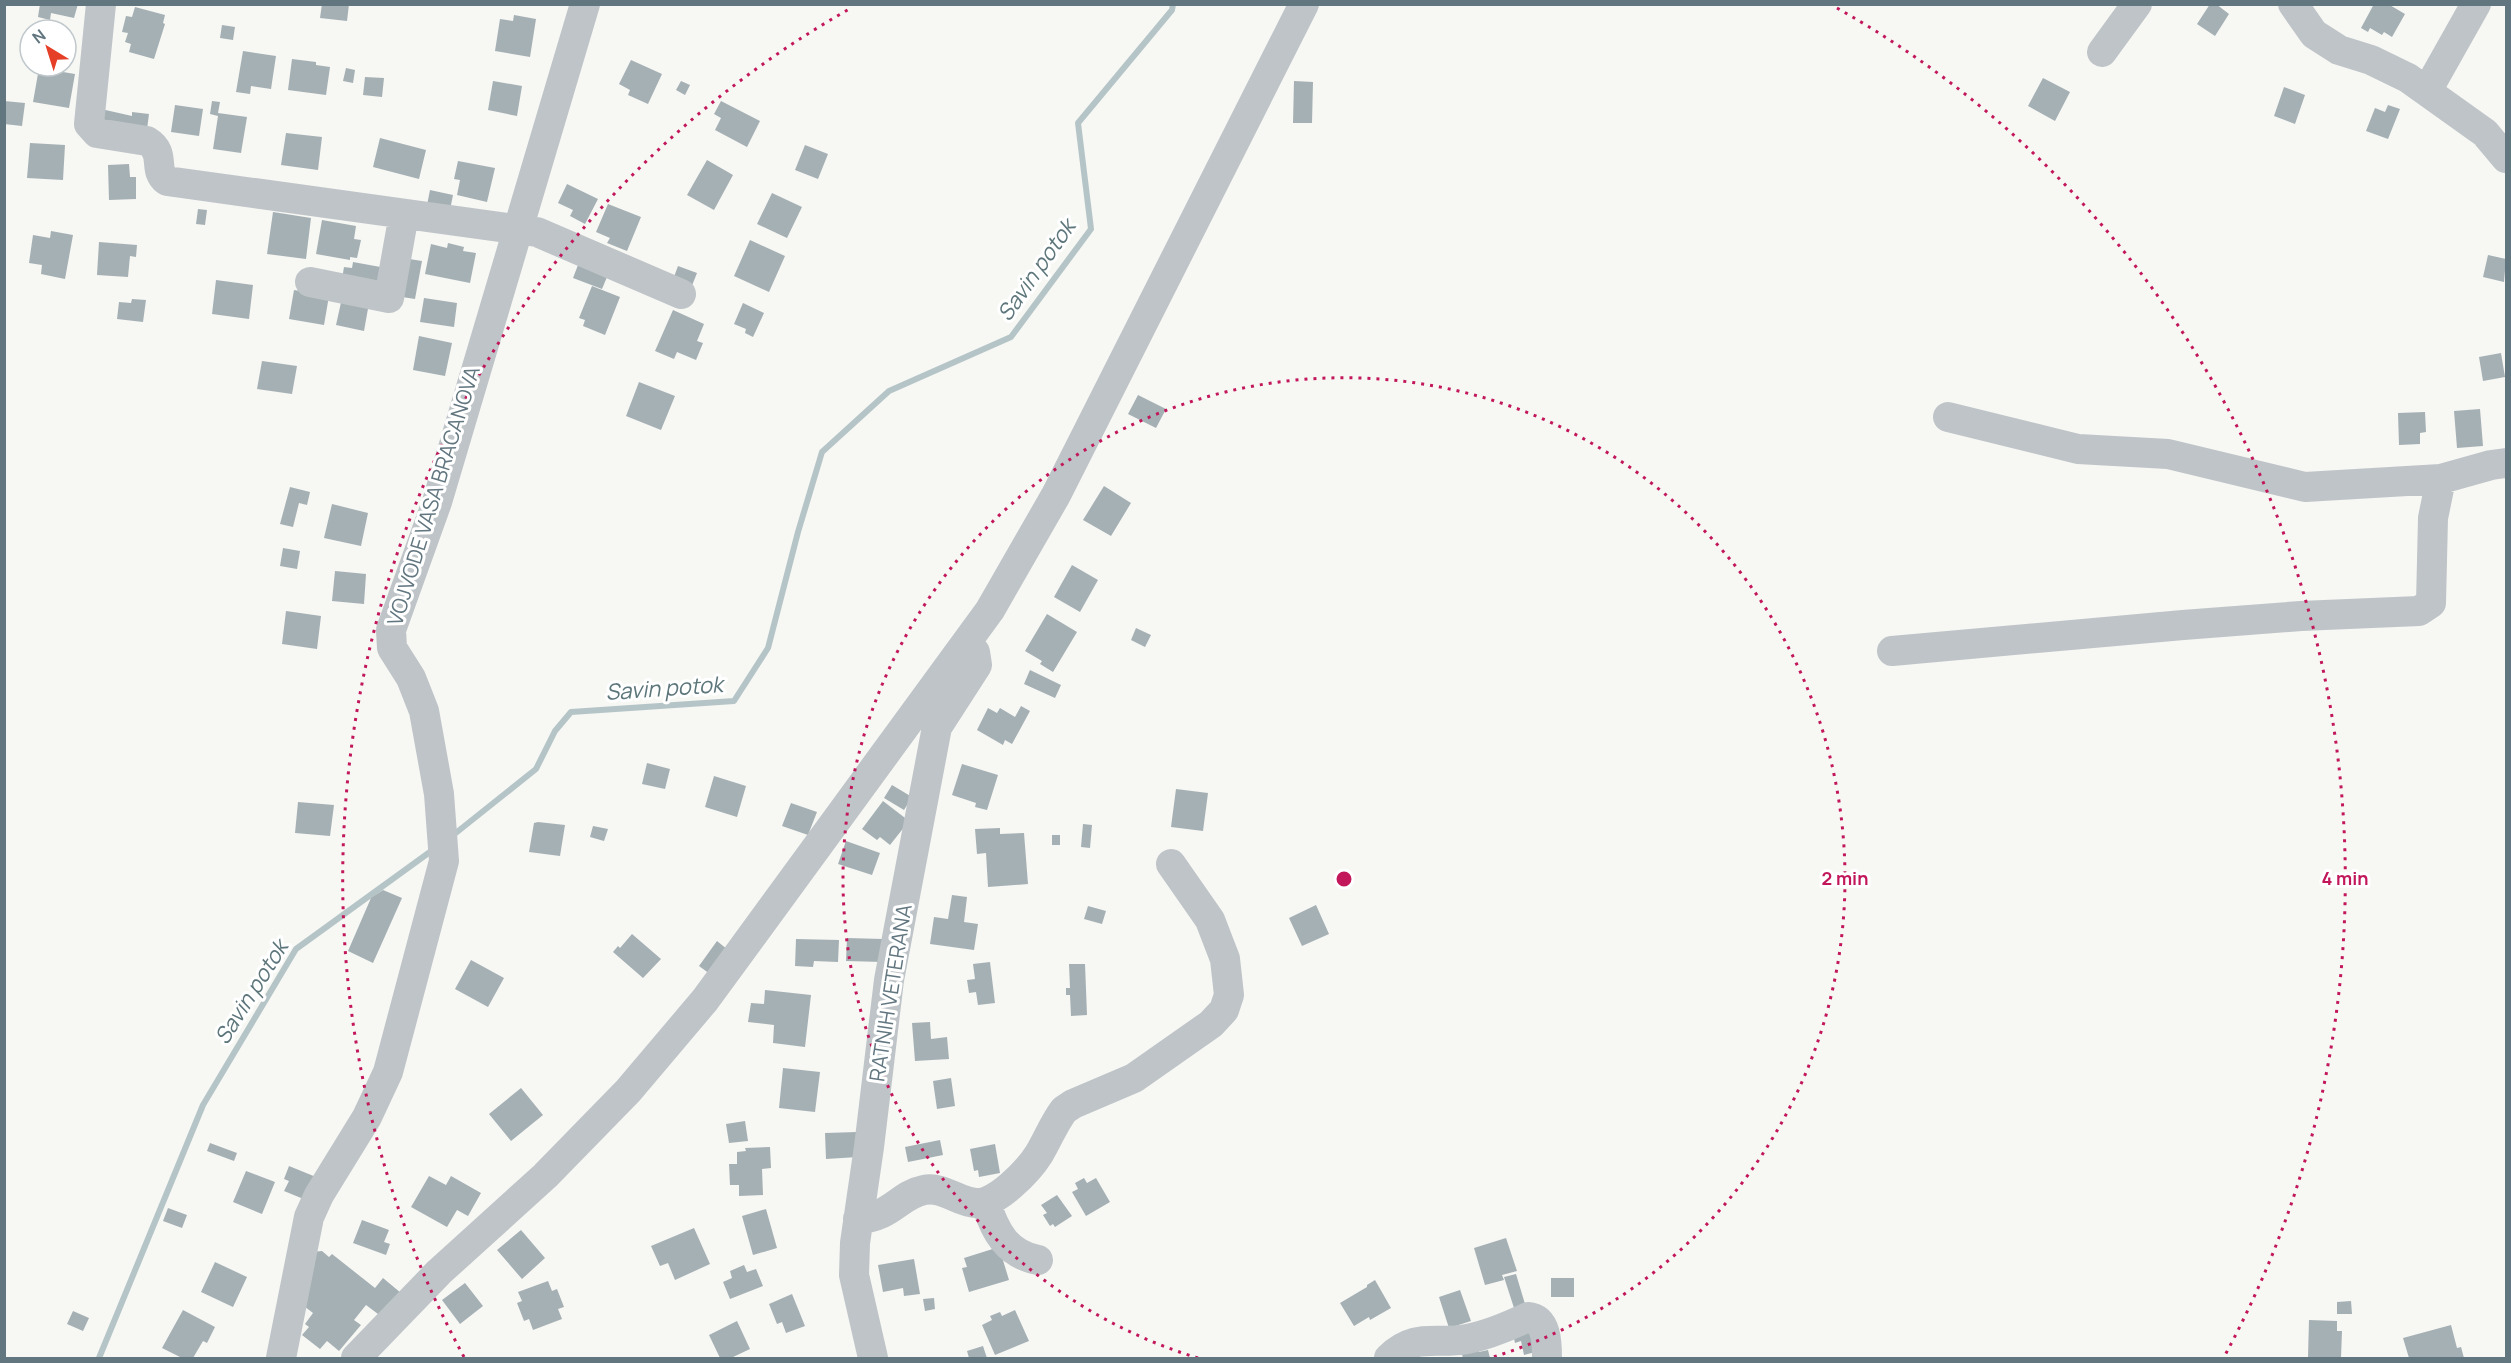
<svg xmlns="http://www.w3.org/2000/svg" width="2511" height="1363" font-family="Manrope,sans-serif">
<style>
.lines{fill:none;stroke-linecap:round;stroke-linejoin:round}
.stream{stroke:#b5c5c7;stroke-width:6}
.building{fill:#a5b0b4}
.minor{stroke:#bec4c7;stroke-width:30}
.ring{fill:none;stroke:#c2185b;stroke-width:3;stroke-dasharray:3 6}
.labels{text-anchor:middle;stroke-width:6;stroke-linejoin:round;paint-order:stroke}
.street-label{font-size:21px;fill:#627680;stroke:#fff}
.water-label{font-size:22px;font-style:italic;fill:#5d767b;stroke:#fff}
.centre{fill:#c2185b;stroke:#fff;stroke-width:3}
.ring-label{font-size:18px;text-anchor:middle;font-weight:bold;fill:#c2185b;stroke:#fff;stroke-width:6;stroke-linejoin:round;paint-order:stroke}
</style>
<rect width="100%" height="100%" fill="#f7f7f4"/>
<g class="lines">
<path class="stream" d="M452 836 536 769 555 731 571 712 734 701 768 648 798 532 822 452 889 391 1011 337 1091 229 1078 123 1172 10 1173 4
M99 1358 203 1105 296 949 434 849"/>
</g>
<path class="building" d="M40 4H78L74 18 51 13 50 20 38 17Z
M322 4H349L347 21 320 18Z
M2210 4H2216L2229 14 2215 36 2197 24Z
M2374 4H2388L2405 14 2392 37 2384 32 2382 35 2370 28 2368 32 2361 28Z
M135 7 165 15 163 23 165 24 154 59 129 52 131 44 125 42 128 33 122 32 126 16 132 17Z
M514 15 536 19 530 57 495 51 500 19 513 21Z
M222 25 235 27 233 40 220 38Z
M243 51 276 56 271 89 251 86 250 94 236 92Z
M292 59 316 62V65L330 67 326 95 288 90Z
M631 60 662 74 648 104 628 95 630 90 619 84Z
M39 68 75 74 69 108 33 102Z
M346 68 355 70 353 83 343 81Z
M365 77 384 78 382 97 363 95Z
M2043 78 2070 92 2055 121 2028 106Z
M493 81 522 86 517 116 488 110Z
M681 81 690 85 685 95 676 90Z
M1294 81 1313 82 1312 123H1293Z
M2284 87 2305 95 2295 124 2274 116Z
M4 101 25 103 22 126 4 124Z
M212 101 220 102 218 113 247 117 241 153 213 149 218 116 210 114Z
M721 101 760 121 747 147 715 130 721 118 714 114Z
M175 105 203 109 199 136 171 132Z
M2388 105 2400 109 2388 139 2366 131 2375 108 2385 112Z
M101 109 132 116V112L149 114 146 137 106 132Z
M286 133 322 137 318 170 281 165Z
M380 138 426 150 419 179 373 167Z
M30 143 65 145 63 180 27 178Z
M805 145 828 154 818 179 795 170Z
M707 160 733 175 714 210 687 195Z
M458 161 495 168 487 202 457 195 460 180 454 179Z
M129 164 130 177H136V199L109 200 108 165Z
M567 184 598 199 585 224 570 216 573 210 558 203Z
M430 190 453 195 448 220 425 215Z
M772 193 802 207 787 238 757 224Z
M608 204 641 217 627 251 607 243 610 238 596 232Z
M198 209 207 210 205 225 196 224Z
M273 212 311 218 306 259 267 254Z
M322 220 356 226 354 239 361 240 357 258 350 257V260L316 254Z
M51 231 73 235 65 279 41 274 42 265 29 263 33 235 50 238Z
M750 240 785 256 769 292 734 276Z
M99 242 137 245 136 257 130 256 128 277 97 275Z
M448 243 464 247 463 251 476 253 470 283 425 274 431 244 447 248Z
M2488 255 2506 259 2504 282 2483 277Z
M403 258 422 261 415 299 396 296Z
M353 262 386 268 383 286 342 279 344 267 352 268Z
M578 265 607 277 602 289 573 278Z
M678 266 697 273 689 293 671 285Z
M216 280 253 285 249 319 212 314Z
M592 286 620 297 605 335 583 326 585 320 579 318Z
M294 290 329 296 324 325 289 319Z
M342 298 369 303 364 331 336 325Z
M424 298 457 303 454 327 420 322Z
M132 299 146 300 143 322 117 319 119 302 131 303Z
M743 303 764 313 753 337 745 333 746 329 734 324Z
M673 310 704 324 697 341 703 343 696 360 677 352 674 359 655 351Z
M419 336 452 343 445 376 413 370Z
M2501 353 2505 377 2483 381 2479 357Z
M262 361 297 366 292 394 257 389Z
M639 382 675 396 661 430 626 416Z
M1138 395 1166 409 1156 428 1128 414Z
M2480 409 2483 446 2457 448 2454 411Z
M2425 412 2426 432 2420 433V444L2399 445 2398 413Z
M1104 486 1131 503 1111 536 1083 520Z
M290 487 310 492 307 505 299 503 293 527 280 524Z
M332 504 368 513 361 546 324 538Z
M283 548 300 551 297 569 280 566Z
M1072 565 1098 580 1080 612 1054 597Z
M335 571 366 574 364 604 332 601Z
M286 611 321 616 317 649 282 644Z
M1047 614 1077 632 1053 672 1040 664 1042 661 1025 651Z
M1136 628 1151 635 1145 647 1131 640Z
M1030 670 1061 685 1055 698 1024 684Z
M1021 706 1030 711 1012 744 1005 740 1003 745 977 730 988 708 997 713 1000 708 1015 717Z
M647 763 670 769 665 789 642 784Z
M962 764 998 775 987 810 975 807 976 803 952 795Z
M714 776 746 786 737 817 705 807Z
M892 785 912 797 904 810 884 798Z
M1176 789 1208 793 1203 831 1171 827Z
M883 801 909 821 890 845 880 837 877 840 862 829Z
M298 802 334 805 330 836 295 833Z
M791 803 817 812 808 835 782 826Z
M538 822 565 825 560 856 529 852 534 823Z
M1083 824 1092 825 1090 848 1081 847Z
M593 826 608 829 604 841 590 837Z
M1000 828V834L1024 833 1028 884 988 887 986 853 977 854 975 829Z
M1052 835H1060V845H1052Z
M846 841 880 853 872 875 838 864Z
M383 890 402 898 373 963 348 951 371 898Z
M952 895 967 897 964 922 978 924 974 950 930 944 934 917 948 919Z
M1316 905 1329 934 1302 946 1289 918Z
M1088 906 1106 911 1102 924 1084 919Z
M632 934 661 959 643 978 613 952 618 946 620 948Z
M847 938 883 939 882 962 846 961Z
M796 939 839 940 838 962 814 961 813 967 795 966Z
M717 941 728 950 710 974 699 966Z
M471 960 504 978 488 1007 455 989Z
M990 962 995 1003 978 1005 976 992 969 993 967 980 975 979 973 964Z
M1069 964H1085L1087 1015 1071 1016 1070 995H1066V988H1070Z
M765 990 811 995 805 1047 773 1043 774 1025 748 1022 751 1003 764 1004Z
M930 1022 931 1039 947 1037 949 1059 915 1061 912 1023Z
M783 1068 820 1072 815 1112 779 1108Z
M951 1078 955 1106 937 1109 933 1081Z
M521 1088 543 1115 511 1141 489 1114Z
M745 1121 748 1141 729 1143 726 1124Z
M857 1132 858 1157 826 1159 825 1133Z
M940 1140 943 1155 908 1162 905 1147Z
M210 1143 237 1153 234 1161 207 1151Z
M995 1144 1000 1173 979 1177 978 1170 974 1171 970 1149Z
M770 1147 771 1168 762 1169 763 1195 739 1196V1185H730L729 1164H737V1152L746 1151 745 1148Z
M289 1166 316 1177 306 1200 284 1191 289 1181 284 1179Z
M246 1171 275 1182 262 1214 233 1202Z
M429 1176 446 1185 451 1176 481 1193 468 1216 457 1210 447 1227 411 1207Z
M1084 1178 1087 1183 1096 1178 1110 1202 1086 1216 1072 1192 1078 1189 1075 1183Z
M1057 1195 1072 1216 1055 1227 1053 1224 1050 1226 1043 1215 1047 1213 1041 1205Z
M168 1208 187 1215 182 1228 163 1221Z
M766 1209 777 1248 753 1255 742 1216Z
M362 1220 389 1230 384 1242 390 1244 386 1255 353 1243Z
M694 1228 710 1264 675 1280 668 1263 660 1266 651 1246Z
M521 1230 545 1258 522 1279 497 1250Z
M1506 1238 1517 1271 1502 1275 1504 1280 1485 1285 1474 1248Z
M999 1247 1009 1280 969 1292 962 1268 967 1267 964 1258Z
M322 1251 329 1257 332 1254 375 1288 383 1278 401 1293 382 1317 366 1305 354 1320 361 1325 339 1351 327 1341 320 1349 302 1335 309 1327 305 1324 313 1313 300 1303 312 1252Z
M914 1259 920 1294 904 1296 903 1288 883 1292 878 1265Z
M215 1262 247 1277 233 1307 201 1292Z
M744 1265 747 1272 756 1269 763 1286 730 1299 723 1282 732 1278 730 1271Z
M1516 1274 1525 1304 1514 1308 1504 1277Z
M1551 1278H1574V1297H1551Z
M1375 1280 1391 1308 1370 1320 1369 1317 1354 1326 1340 1303 1367 1287V1285Z
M548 1281 552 1291 557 1289 564 1307 558 1309 562 1319 533 1330 529 1319 524 1321 517 1303 522 1301 518 1292Z
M465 1283 483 1306 460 1324 442 1300Z
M1460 1290 1471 1321 1449 1328 1439 1297Z
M792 1294 805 1326 786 1333 782 1322 777 1324 769 1304Z
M934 1298 935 1309 925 1311 923 1299Z
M2351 1301 2352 1314H2337V1302Z
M183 1310 215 1327 207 1343 203 1341 193 1358H182L162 1348Z
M1015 1310 1029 1341 995 1355 982 1325 992 1320 990 1316 1000 1312 1002 1316Z
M73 1311 89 1318 83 1331 67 1324Z
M2309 1320 2337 1321V1331H2342L2341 1358 2308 1357Z
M737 1321 750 1349 731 1358H720L709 1335Z
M2451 1325 2457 1348 2461 1347 2464 1358H2409L2403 1338Z
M1537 1327 1543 1350 1524 1355 1521 1341 1515 1343 1513 1334Z
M983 1346 987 1358H969L967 1351Z
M1477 1346 1479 1352 1488 1350 1490 1358H1463L1461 1351Z"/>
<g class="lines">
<path class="minor" d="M101 4 89 124 97 133 147 141C167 153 152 170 167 181L537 232 681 294
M2293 4 2314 34 2339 50 2371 60 2408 78 2485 133 2506 158
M2102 52 2137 4
M2427 91 2476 4
M310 282 389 298 404 214
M1948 417 2078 449 2168 454 2305 487 2441 479 2491 465 2506 463
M1892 651 2183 625 2301 616 2419 611 2431 603 2433 518 2441 479
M986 1203C995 1232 1007 1254 1038 1260
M858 1219C892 1217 899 1195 924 1190 943 1186 958 1202 976 1203 996 1205 1029 1170 1039 1154 1048 1139 1054 1123 1064 1110L1073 1104 1134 1078 1211 1024 1224 1010 1229 995 1225 959 1210 920 1171 864
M281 1358 309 1217 319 1195 367 1117 388 1072 444 861 439 794 424 711 411 678 392 648 391 630 437 502 585 4
M356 1358 439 1272 545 1176 628 1091 705 1000 990 610 1056 495 1304 4
M873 1358 854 1275 855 1243 869 1147 889 980 937 727 977 665 975 652 967 642
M1389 1358C1416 1332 1435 1345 1467 1339 1488 1335 1509 1326 1528 1317 1547 1319 1547 1343 1547 1358"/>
</g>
<g class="ring">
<path d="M1198 1358A501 501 0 1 1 1490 1358"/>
<path d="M464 1357A1001 1001 0 0 1 851 8M1837 8A1001 1001 0 0 1 2224 1357"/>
</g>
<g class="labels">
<g class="street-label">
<text transform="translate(434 496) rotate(-73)" y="7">VOJVODE VASA BRACANOVA</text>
<text transform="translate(891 993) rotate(-81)" y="7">RATNIH VETERANA</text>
</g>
<g class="water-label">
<text transform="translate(1036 270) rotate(-55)" y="8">Savin potok</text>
<text transform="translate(664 688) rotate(-4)" y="8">Savin potok</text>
<text transform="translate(251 992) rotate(-58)" y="8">Savin potok</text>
</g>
</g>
<circle cx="1344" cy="879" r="9" class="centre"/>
<g class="ring-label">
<text x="1845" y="885">2 min</text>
<text x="2345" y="885">4 min</text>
</g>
<rect width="2511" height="1363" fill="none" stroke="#627680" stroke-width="12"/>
<g transform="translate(48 48) rotate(322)"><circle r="28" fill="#ffffff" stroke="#c0c8cc" stroke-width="1.5"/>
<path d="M0-4.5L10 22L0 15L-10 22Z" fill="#e53f27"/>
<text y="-9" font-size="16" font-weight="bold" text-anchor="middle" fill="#627680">N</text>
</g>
</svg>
